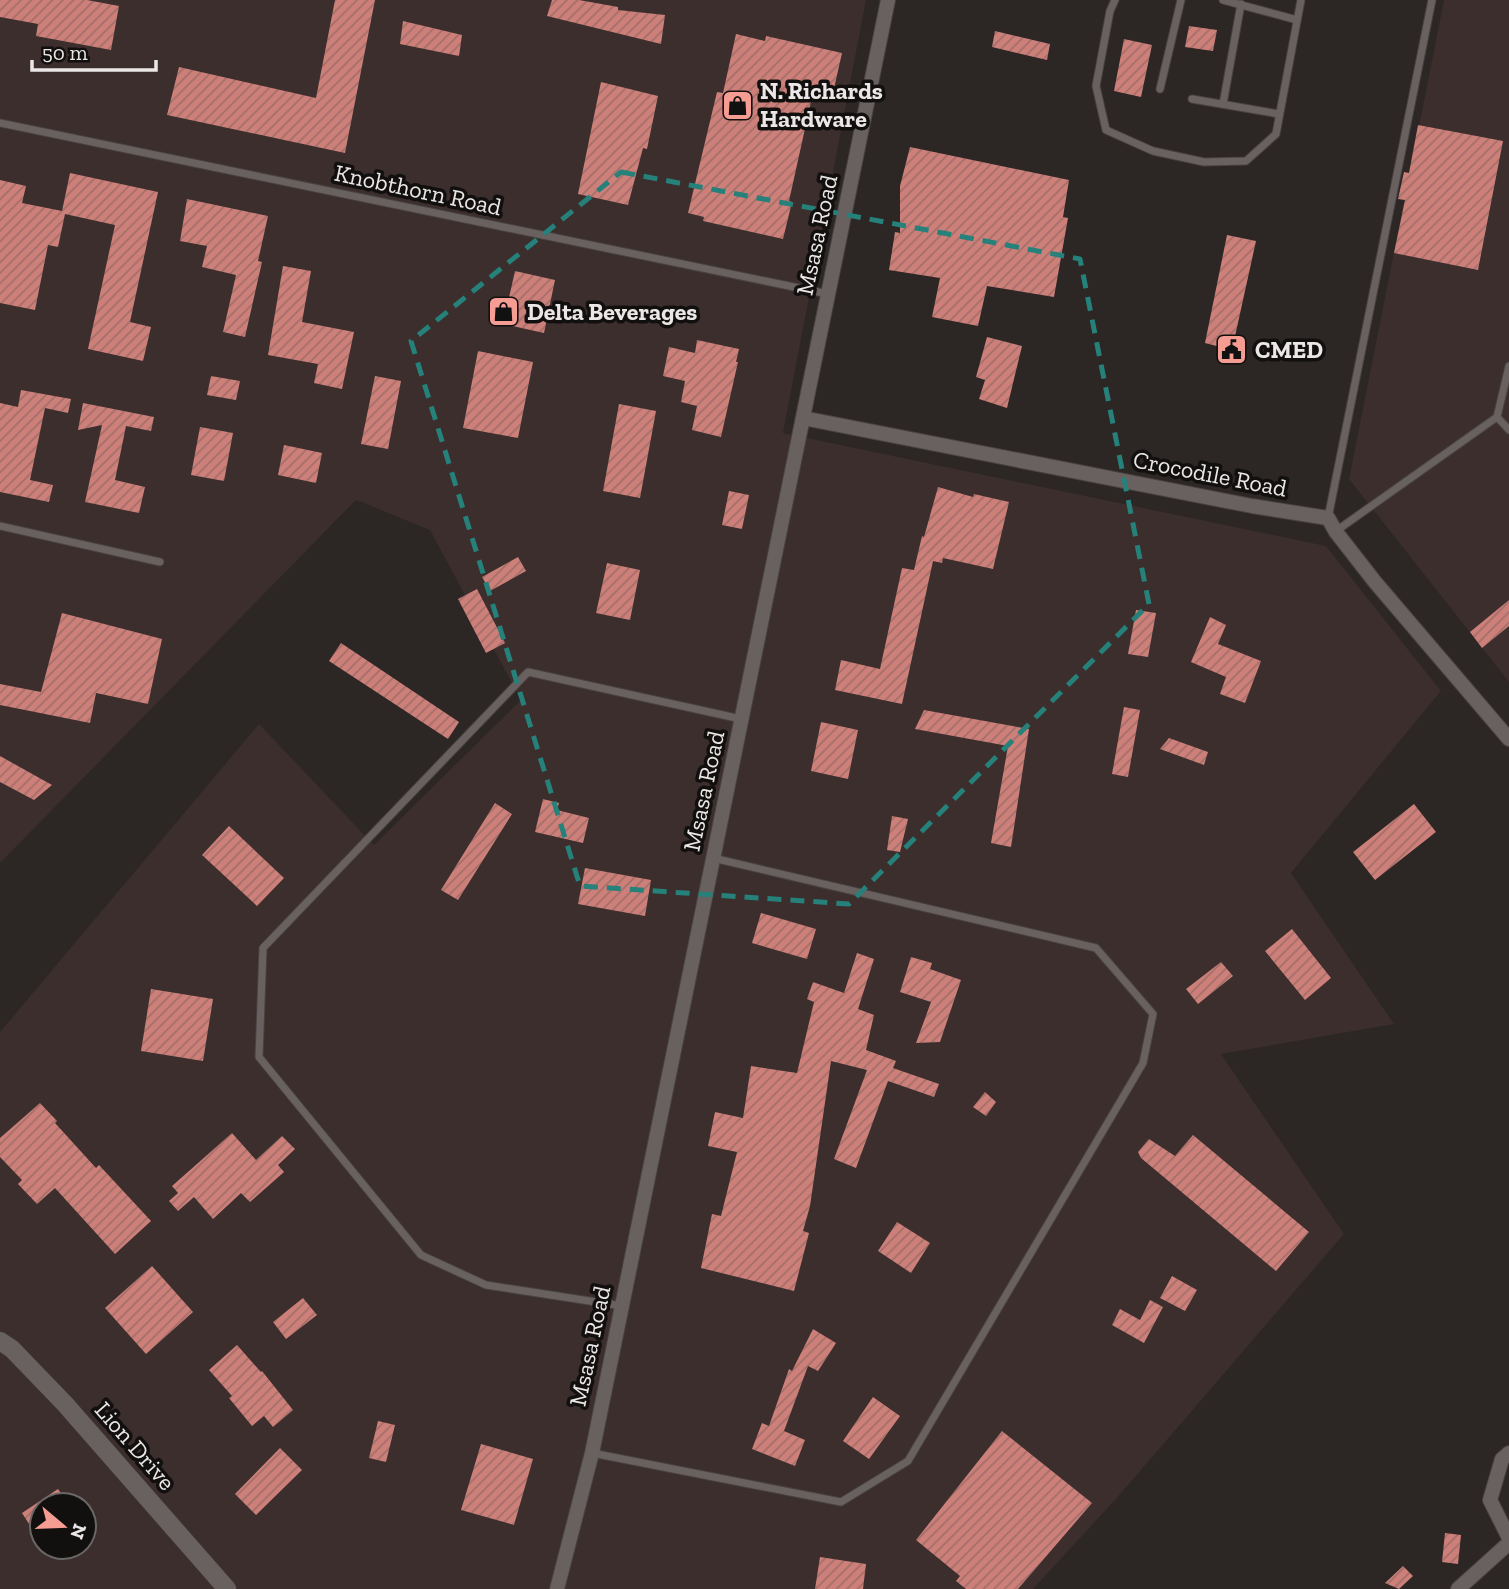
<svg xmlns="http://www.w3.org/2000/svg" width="1509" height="1589" font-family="'Zilla Slab',serif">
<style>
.built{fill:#3b2e2d;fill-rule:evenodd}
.building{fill:url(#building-hatch)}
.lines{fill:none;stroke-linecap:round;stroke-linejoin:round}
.service-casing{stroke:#484342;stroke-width:9}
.minor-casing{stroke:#484342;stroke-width:16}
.tertiary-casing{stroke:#484342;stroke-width:19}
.service{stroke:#686160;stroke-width:7}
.minor{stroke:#686160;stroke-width:14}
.tertiary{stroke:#686160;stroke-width:18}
.marked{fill:none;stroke:#25817a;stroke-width:5;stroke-dasharray:14 9;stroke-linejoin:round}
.labels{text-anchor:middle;stroke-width:7;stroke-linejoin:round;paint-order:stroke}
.poi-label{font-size:24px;font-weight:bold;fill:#ebe7e6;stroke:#12100f;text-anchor:start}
.street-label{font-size:24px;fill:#ebe7e6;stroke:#12100f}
</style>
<defs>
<pattern id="building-hatch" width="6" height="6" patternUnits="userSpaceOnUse" patternTransform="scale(1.75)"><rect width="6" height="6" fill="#cd8079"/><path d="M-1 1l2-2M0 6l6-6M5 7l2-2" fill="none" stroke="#a46e69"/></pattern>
</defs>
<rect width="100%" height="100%" fill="#2c2625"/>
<path class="built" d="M0 0H866L783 433 1326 546 1441 691 1291 873 1394 1024 1221 1054 1344 1234 1116 1499 1033 1589H0V1032L259 724 374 845 521 700 430 530 356 500 0 863ZM42 1505H84V1547H42Z
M1444 0H1509V682L1349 479Z"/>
<path class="building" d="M0 0H87L119 6 111 50 36 36 38 24 0 17Z
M335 0H375L345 153 167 115 179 67 316 98Z
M552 0H579L618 7V10L665 15 661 44 547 16Z
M403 21 462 35 459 56 400 44Z
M1189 26 1217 30 1213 51 1185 47Z
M995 31 1050 44 1047 60 992 47Z
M736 34 765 41 766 36 842 53 833 93 814 88 789 201 792 202 783 239 703 221 704 217 688 213 717 92 723 93Z
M1124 39 1152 45 1141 97 1114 91Z
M601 82 658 96 647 149 643 148 628 205 578 194Z
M1418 125 1503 141 1478 270 1394 253 1405 200 1398 199 1404 172 1409 173Z
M910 147 1069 180 1063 217 1068 218 1054 297 987 286 978 326 932 317 940 278 889 270 895 232 900 233V186Z
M70 173 158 192 130 322 151 327 143 361 88 349 115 225 65 214 58 247 48 245 35 310 0 303V180L26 186 22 203 62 211Z
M187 199 268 216 258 261 262 262 245 337 223 332 236 275 202 267 207 246 180 241Z
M1227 235 1256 241 1232 350 1205 343Z
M283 266 311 271 302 322 354 332 342 389 314 383 318 364 268 355Z
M515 271 555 280 544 333 503 324Z
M987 337 1022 346 1007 408 979 399 985 380 976 377Z
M697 340 739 349 736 362H738L721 437 692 430 697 406 681 402 685 381 663 376 669 347 695 353Z
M478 351 533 362 518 438 463 428Z
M211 376 240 381 236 400 207 395Z
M375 376 401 381 388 449 361 444Z
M21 390 71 399 68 413 45 408 30 480 53 485 49 502 0 492V403L18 407Z
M83 403 154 417 151 431 126 426 115 480 145 487 139 513 85 502 102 425 78 430Z
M619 404 656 411 640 498 603 491Z
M200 427 233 433 224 481 191 475Z
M284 445 322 453 316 483 278 475Z
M938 487 973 497 974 494 1009 502 993 569 943 558 942 563 933 561 902 704 835 690 841 660 880 669 902 568 914 570 922 536 924 537Z
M729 491 749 495 742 529 722 525Z
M518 557 526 571 490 591 482 577Z
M607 563 640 570 630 620 596 613Z
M477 589 505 643 486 653 458 599Z
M1509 600V626L1482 648 1470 632Z
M1136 610 1156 613 1148 657 1128 654Z
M62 613 162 639 148 704 96 693 90 723 0 705V684L41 692Z
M1210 617 1226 625 1218 644 1261 661 1245 703 1220 694 1226 677 1191 662Z
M341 643 459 722 448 739 329 661Z
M1124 707 1140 710 1128 777 1112 774Z
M924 710 1029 729 1011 847 991 843 1008 746 915 729Z
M821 722 858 730 848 779 811 771Z
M1169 738 1208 752 1204 765 1160 749Z
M0 756 52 785 34 800 0 782Z
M543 799 559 803 557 810 589 818 583 843 535 832Z
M495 803 512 814 458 900 441 890Z
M1414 804 1436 832 1375 880 1353 852Z
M892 816 908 819 900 852 887 850Z
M229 826 284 878 257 906 202 855Z
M585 868 651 880 645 916 578 904Z
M761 913 816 929 807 959 752 943Z
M1292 929 1331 978 1305 1000 1265 951Z
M857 953 874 959 858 1009 874 1015 866 1050 896 1061 893 1068 939 1084 934 1097 888 1081 856 1168 834 1159 867 1070 831 1061 810 1206 803 1231 809 1233 794 1291 701 1268 712 1214 721 1216 737 1152 708 1146 715 1112 743 1118 751 1066 797 1073 814 1002 807 999 813 982 844 993Z
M911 957 932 963 930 969 961 980 940 1042 916 1043 931 1002 900 992Z
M1221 962 1233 976 1198 1004 1186 989Z
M151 989 213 999 203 1061 141 1051Z
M985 1092 996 1102 986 1116 973 1107Z
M40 1103 57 1121 55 1123 96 1168 99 1165 151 1221 115 1254 55 1188 37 1204 18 1184 22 1180 0 1157V1138Z
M232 1133 256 1160 282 1136 295 1149 278 1165 284 1172 250 1202 241 1193 213 1219 194 1197 178 1211 169 1201 178 1193 172 1186Z
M1193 1135 1309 1232 1276 1271 1141 1158 1138 1152 1149 1139 1175 1156Z
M897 1222 930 1243 911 1273 878 1251Z
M152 1266 193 1312 146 1354 105 1308Z
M1172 1276 1197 1290 1185 1311 1160 1298Z
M303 1298 317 1315 286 1339 273 1322Z
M1150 1300 1163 1307 1144 1343 1112 1325 1120 1309 1140 1320Z
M813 1329 836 1343 818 1371 808 1366 784 1431 805 1440 795 1466 752 1449 762 1423 769 1426 789 1369 792 1371Z
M237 1345 261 1372 262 1371 293 1410 273 1427 264 1416 252 1426 229 1398 232 1396 209 1370Z
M873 1397 900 1416 869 1459 843 1441Z
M378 1421 395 1425 386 1462 369 1458Z
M1002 1431 1092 1503 1018 1589H966L956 1581 960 1576 916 1540Z
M481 1444 533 1459 514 1525 461 1510Z
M280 1448 302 1470 256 1515 235 1494Z
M58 1489 69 1505H42V1544L22 1513Z
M1445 1533 1461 1535 1458 1564 1442 1562Z
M820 1557 866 1564 863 1589H815Z
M1403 1566 1413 1576 1399 1589 1385 1583Z"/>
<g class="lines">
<defs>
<path id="service" d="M1115 0 1110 11 1096 86 1106 130 1153 151 1204 162 1246 161 1276 134 1301 0
M1223 0 1297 20
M1160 89 1181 0
M1192 99 1279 114
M1223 104 1241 4
M0 123 828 294
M1509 366 1497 417 1509 430
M1328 518 1432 0
M0 526 160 562
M1336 531 1497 417
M622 1306 486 1285 421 1255 259 1057 263 948 528 672 741 719
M592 1453 841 1502 908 1461 1143 1063 1153 1014 1096 948 713 858"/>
<path id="minor" d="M803 418 1252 506 1328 518 1336 532 1375 582 1509 739
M1509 1453 1502 1459 1490 1500 1509 1538
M557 1589 592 1453 888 0
M1458 1589 1509 1543"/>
<path id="tertiary" d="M0 1341 12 1349 65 1404 227 1589"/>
</defs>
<use href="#service" class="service-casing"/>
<use href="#minor" class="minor-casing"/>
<use href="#tertiary" class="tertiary-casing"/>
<use href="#service" class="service"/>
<use href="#minor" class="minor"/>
<use href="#tertiary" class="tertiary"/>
</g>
<path class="marked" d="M621 172 1080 259 1149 604 849 904 580 886 411 341Z"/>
<defs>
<symbol id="shop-square" viewBox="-11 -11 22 22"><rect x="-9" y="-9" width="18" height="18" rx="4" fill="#f59c93" stroke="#12100f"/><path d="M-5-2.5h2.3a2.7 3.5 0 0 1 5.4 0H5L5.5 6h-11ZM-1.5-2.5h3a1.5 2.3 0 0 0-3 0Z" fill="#111"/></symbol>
<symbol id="civic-square" viewBox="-11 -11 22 22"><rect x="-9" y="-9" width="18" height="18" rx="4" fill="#f59c93" stroke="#12100f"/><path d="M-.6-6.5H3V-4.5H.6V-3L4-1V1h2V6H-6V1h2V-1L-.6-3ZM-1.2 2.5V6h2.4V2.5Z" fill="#111"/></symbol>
</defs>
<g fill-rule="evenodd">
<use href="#shop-square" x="720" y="88" width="35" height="35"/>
<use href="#shop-square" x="486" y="294" width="35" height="35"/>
<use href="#civic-square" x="1214" y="332" width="35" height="35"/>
</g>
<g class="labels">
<g class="poi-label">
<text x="760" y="99">N. Richards<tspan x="760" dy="28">Hardware</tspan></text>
<text x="527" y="320">Delta Beverages</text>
<text x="1255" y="358">CMED</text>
</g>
<g class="street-label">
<text transform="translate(418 190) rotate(12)" y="8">Knobthorn Road</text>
<text transform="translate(817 235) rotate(-78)" y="8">Msasa Road</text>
<text transform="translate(1210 474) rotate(11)" y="8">Crocodile Road</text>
<text transform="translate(704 791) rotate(-78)" y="8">Msasa Road</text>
<text transform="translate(590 1346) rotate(-78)" y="8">Msasa Road</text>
<text transform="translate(135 1446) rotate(49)" y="8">Lion Drive</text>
</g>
</g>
<g transform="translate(63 1526) rotate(109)"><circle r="33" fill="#12100f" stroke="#696665" stroke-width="2"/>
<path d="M0-5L12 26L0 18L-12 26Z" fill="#f59c93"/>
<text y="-10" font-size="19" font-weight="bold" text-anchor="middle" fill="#ebe7e6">N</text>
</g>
<path d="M32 60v10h124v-10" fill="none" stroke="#ebe7e6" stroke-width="3.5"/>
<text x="42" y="60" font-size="21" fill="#ebe7e6" stroke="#12100f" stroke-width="5" paint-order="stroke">50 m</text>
</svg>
